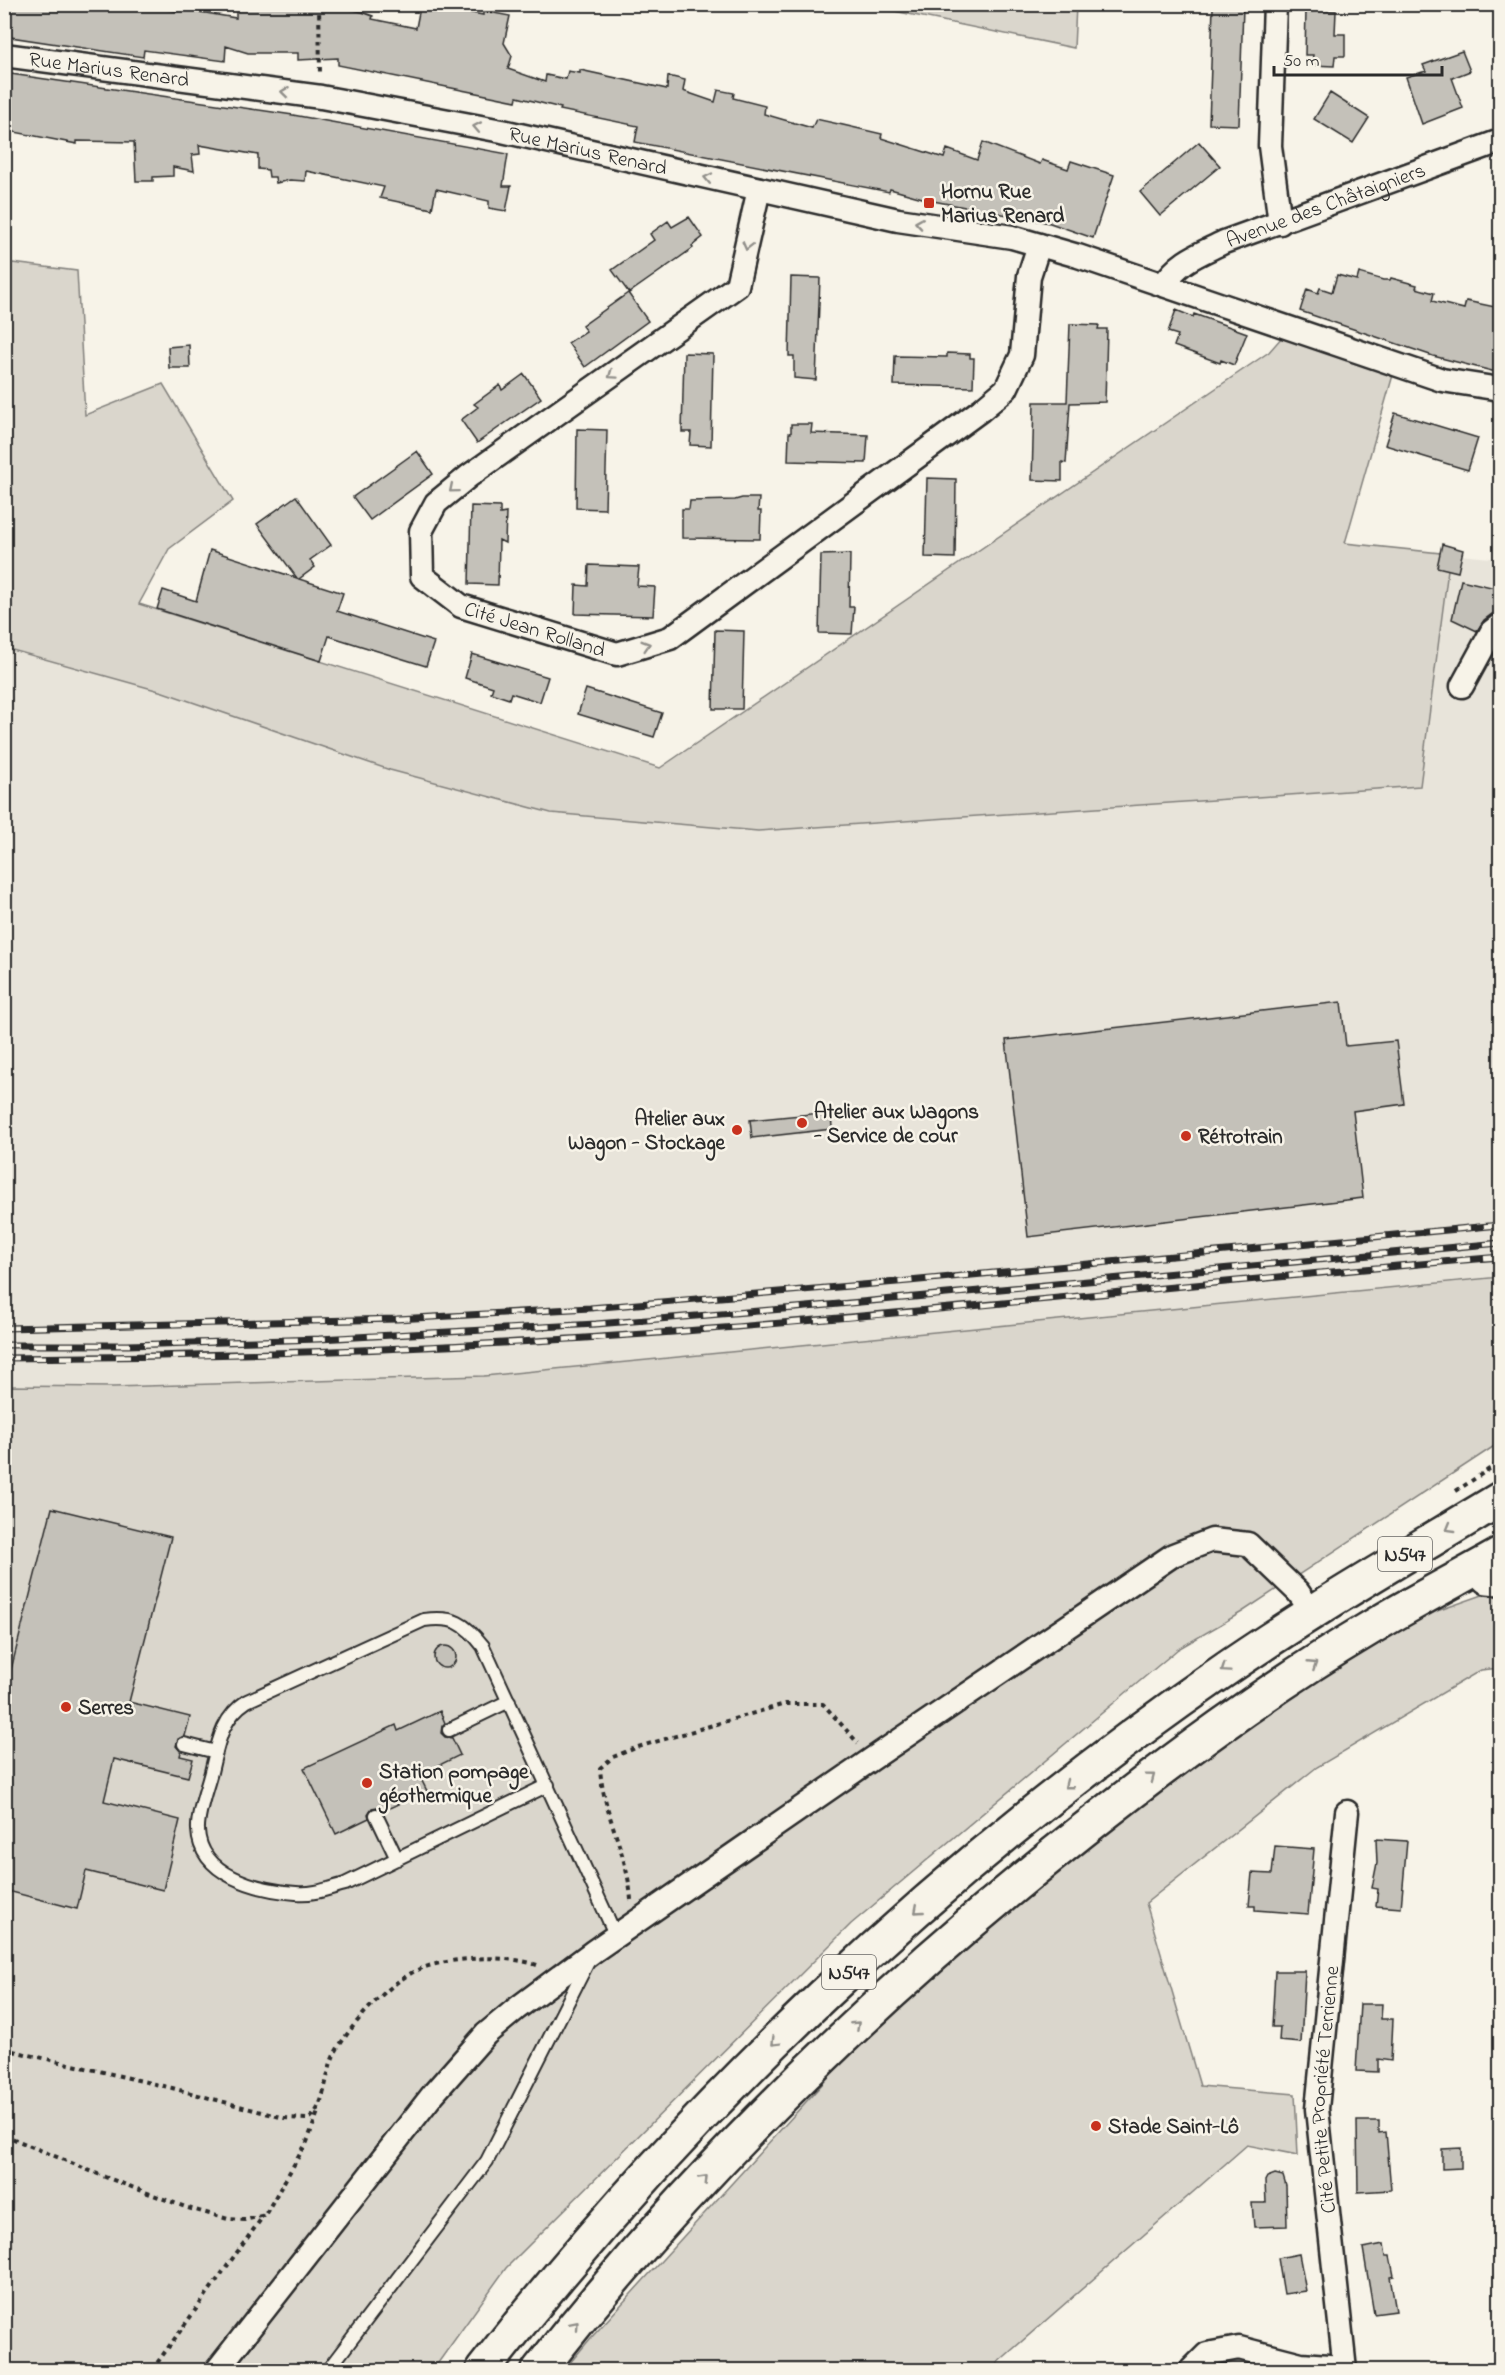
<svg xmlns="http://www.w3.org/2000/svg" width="1505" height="2375" font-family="'Indie Flower',sans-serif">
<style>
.built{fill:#e8e4da}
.green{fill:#dad6cc;stroke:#82807c;stroke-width:1.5}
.building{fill:#c4c1b9;stroke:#2b2b2b;stroke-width:1.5}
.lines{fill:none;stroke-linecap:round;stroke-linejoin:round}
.lane-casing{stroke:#2b2b2b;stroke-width:16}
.street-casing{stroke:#2b2b2b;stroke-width:27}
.secondary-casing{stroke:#2b2b2b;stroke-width:38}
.primary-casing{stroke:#2b2b2b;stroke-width:38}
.path{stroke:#2b2b2b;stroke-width:4;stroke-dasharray:4.5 4.5;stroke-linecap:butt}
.lane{stroke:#f7f3e8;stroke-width:12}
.street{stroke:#f7f3e8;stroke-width:22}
.secondary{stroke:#f7f3e8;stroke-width:33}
.primary{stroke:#f7f3e8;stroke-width:33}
.rail-casing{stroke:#2b2b2b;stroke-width:7}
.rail{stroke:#f7f3e8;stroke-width:4.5;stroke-dasharray:14;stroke-linecap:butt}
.oneway{stroke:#918f8a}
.poi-dot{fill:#c8321e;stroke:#f7f3e8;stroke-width:2}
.labels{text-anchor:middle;stroke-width:5;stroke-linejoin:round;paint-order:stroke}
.shield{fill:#f7f3e8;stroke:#686764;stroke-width:1.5}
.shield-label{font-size:20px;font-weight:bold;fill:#2b2b2b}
.street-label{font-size:21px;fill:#2b2b2b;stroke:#f7f3e8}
.poi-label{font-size:21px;font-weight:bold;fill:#2b2b2b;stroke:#f7f3e8;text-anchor:start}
</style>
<rect width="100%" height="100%" fill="#f7f3e8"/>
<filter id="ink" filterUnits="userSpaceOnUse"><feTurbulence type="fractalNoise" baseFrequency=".0167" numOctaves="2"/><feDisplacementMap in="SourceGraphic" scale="12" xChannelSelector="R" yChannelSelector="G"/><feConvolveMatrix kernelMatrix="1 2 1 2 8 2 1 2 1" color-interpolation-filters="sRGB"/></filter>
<g filter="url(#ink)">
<path class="built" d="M1450 554 1500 559V1277L484 1376 113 1387 5 1386 4 648 163 692 390 770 551 813 758 831Z"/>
<path class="green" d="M865 5H1076L1074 48Z
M4 262 77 271 85 415 163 384 233 501 169 549 139 604 660 768 1269 352 1282 337 1393 375 1345 543 1450 554 1420 786 758 831 551 813 390 770 163 692 5 648Z
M1500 1277 1499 1443 1242 1612 1178 1649 851 1924 506 2268 433 2370H5V1386L113 1387 484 1376Z
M1494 1591 1500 1593V1668L1481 1670 1317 1767 1146 1903 1200 2086 1295 2094 1298 2155 1247 2145 997 2363 1002 2370H564L590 2339 886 2014 1089 1842 1258 1718 1390 1635 1437 1611Z"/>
<path class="building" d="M4 4H139L176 11V4H194L193 11 236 18V6L327 4 362 12 373 16 372 19 416 28 420 7 451 14 452 9 483 15V11L510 16 504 43 512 56 508 69 545 82 546 75 566 79 568 71 580 73V70L667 89 668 76 685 80 683 91 715 102 718 90 734 93 733 98 765 106 764 114 812 128 816 119 843 125 882 134 881 138 944 158 947 149 977 160 983 142 1040 164 1042 160 1068 169 1071 161 1114 175 1093 238 1050 223 933 201 890 189 889 192 635 142 638 126 560 110 561 108 517 97 516 101 338 65V58L298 60V53H248L226 46 225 61 144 50 143 57 4 36Z
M1213 7H1243L1239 125 1209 124Z
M1306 10 1336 11 1335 34H1345V56H1335L1334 66 1312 65 1313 55H1305Z
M1462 51 1470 71 1452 78 1463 108 1422 124 1406 77 1426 71 1423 65Z
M4 73 293 115 508 154 503 186H511L506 211 489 208V201L436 189 432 209 380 198 384 187 306 171 305 181 290 180 276 183 275 177H269L268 170 258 169V155L199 145 200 154 192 155 194 171 173 167V176L153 177V181H136L134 142 77 141V144L4 130Z
M1330 93 1369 118 1353 143 1314 119Z
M1199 142 1220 166 1160 216 1140 192Z
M689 217 703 237 692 246 693 248 629 293 612 270 654 240 650 234 668 221 672 227Z
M1359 273 1383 280H1390L1391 278 1417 285 1416 288 1434 293 1432 301 1464 309 1466 301 1500 308V373L1433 356 1300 311 1307 289 1318 293 1320 288 1332 292 1337 275 1357 280Z
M791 277 820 278 816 380 794 378V356H789Z
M628 293 648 321 585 367 568 343 586 331 582 326Z
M1176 310 1193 317 1194 314 1247 333 1234 365 1221 360 1220 363 1174 346 1178 335 1168 332Z
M1070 324 1099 325 1098 329H1107L1105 402 1070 403 1066 463 1062 462V481L1032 480 1034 402H1067Z
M189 345 190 368H169L168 347Z
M684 353 713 354 711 446 690 445 691 432H682Z
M947 353 970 354V358H974L973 387 894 385 895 356 947 357Z
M524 374 541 398 477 443 461 420 478 407 474 404 500 385 502 390Z
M1395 413 1478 438 1468 470 1385 445Z
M791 424H812L811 433 868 435 866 463 788 461 789 433H791Z
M577 429 607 430 605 509 576 508Z
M417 451 433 474 370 520 353 497Z
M927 478 956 479 955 558 925 557Z
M296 496 331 545 310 560 315 567 299 579 343 593 337 611 434 642 426 666 329 636 321 661 157 609 163 590 196 601 210 550 297 578 257 524Z
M742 498H759L758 511H761L760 539 682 538V509H689L690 501 735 500Z
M471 506 500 507V514L506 513 505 543 499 540 498 585 469 584Z
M1442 544 1463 550 1458 572 1437 567Z
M850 554 849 607H854L852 634 819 633 821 555Z
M589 565 639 567 637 586 655 587 653 616 575 614 576 585 588 586Z
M1461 580 1500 589V612L1492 614 1484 620 1477 631 1452 619Z
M715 630 744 631 742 709H713Z
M472 654 548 677 540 702 511 693 509 699 491 693 493 687 465 678Z
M586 689 662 713 654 737 578 714Z
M1341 1002 1346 1046 1396 1041 1404 1104 1353 1111 1363 1198 1028 1237 1006 1040Z
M831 1112 832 1129 752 1138 750 1120Z
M52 1508 171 1537 129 1702 190 1717 185 1736 178 1739 176 1746 181 1752 180 1756 193 1759 188 1777 114 1759 104 1801 180 1820 163 1890 86 1871 77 1909 4 1890V1697Z
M434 1657a11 11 0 1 1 22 0a11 11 0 1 1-22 0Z
M440 1711 445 1723 442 1726 441 1733 445 1737 452 1738 460 1755 419 1775 427 1791 383 1811 377 1807 372 1808 368 1814 369 1818 336 1834 304 1768 396 1725 398 1731Z
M1376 1839 1407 1841 1401 1908 1376 1906 1378 1889 1372 1888 1377 1863Z
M1275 1846 1314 1849 1308 1914 1255 1910V1906H1249L1252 1873 1272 1874Z
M1275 1971H1305L1301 2043 1279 2041 1280 2027H1272Z
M1360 2004H1382L1381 2019H1393L1391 2061 1378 2059V2072L1356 2071Z
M1357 2121H1379V2133L1386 2132 1391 2190 1358 2192Z
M1461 2148V2168L1442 2169V2149Z
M1275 2174 1283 2176 1286 2186 1287 2226 1254 2227 1252 2203H1266L1265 2181 1267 2177Z
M1384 2244 1386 2256H1390L1394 2276 1390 2277 1396 2311 1374 2314 1363 2248Z
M1299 2254 1306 2291 1284 2294 1278 2258Z"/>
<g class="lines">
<defs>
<path id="lane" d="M449 1730 509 1701
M184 1744 216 1752
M548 1785 345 1884C330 1888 313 1895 296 1893 258 1890 200 1876 198 1830 197 1814 207 1788 211 1772 218 1744 221 1718 247 1701L424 1620C454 1616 465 1623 483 1646L616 1936
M376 1815 397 1859
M328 2370 487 2161 589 1960"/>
<g id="street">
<path d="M1275 4 1270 146 1280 223"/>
<path id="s1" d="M4 55 321 97 502 131 898 220 1012 237 1078 256 1442 380 1500 389"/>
<path id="s2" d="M759 189 737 286 469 476 436 503 421 531 422 576 461 606 617 654 670 638 981 410 1006 389 1022 355 1029 276 1039 245"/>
<path id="s3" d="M1163 285C1180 260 1198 255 1224 242L1500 141"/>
<path d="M1462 686 1492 631 1500 625"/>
<path d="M217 2370 434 2093 486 2034 516 2009 594 1951 872 1759 1173 1555 1212 1540 1248 1544 1298 1592 1312 1612"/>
<path d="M1191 2370 1207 2354 1239 2348 1301 2364 1343 2367"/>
<path id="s4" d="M1345 2370 1317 2109 1347 1812"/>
</g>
<path id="secondary" d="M1488 1577 1500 1578"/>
<path id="primary" d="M483 2370C689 2105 937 1870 1213 1678 1306 1613 1404 1557 1500 1499
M539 2370C696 2170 881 1990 1081 1832 1172 1760 1266 1690 1367 1630 1411 1603 1456 1580 1500 1555"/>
</defs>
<use href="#lane" class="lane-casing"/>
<use href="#street" class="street-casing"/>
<use href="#secondary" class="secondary-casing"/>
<use href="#primary" class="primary-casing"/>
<path class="path" d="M319 4 320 75
M1456 1491 1500 1462
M631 1900C628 1854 603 1814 600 1768L613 1757 638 1747 785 1704H823L858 1743
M4 2049 172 2088 284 2118 309 2119C327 2104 324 2074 335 2053 351 2024 386 1986 415 1971 445 1957 506 1954 537 1965
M4 2135 105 2177 188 2208 228 2219 245 2220 265 2215 307 2142 318 2112
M1500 2285V2332
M152 2370 264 2215"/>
<use href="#lane" class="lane"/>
<use href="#street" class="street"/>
<use href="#secondary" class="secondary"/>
<use href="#primary" class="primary"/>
<defs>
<path id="rail" d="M4 1328 397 1319 590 1308 909 1281 1500 1225
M4 1345H128L319 1339 596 1324 796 1308 1500 1243
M4 1358C218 1357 432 1349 645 1334 930 1313 1215 1281 1500 1257"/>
</defs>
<use href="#rail" class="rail-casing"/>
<use href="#rail" class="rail"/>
</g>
<defs><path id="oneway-chevron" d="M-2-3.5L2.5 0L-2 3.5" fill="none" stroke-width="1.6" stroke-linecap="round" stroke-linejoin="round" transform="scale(1.5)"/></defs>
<g class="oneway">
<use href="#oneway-chevron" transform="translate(285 92) rotate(-173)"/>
<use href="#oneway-chevron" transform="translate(477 127) rotate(-169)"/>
<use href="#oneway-chevron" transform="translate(708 178) rotate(-168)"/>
<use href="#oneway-chevron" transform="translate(919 223) rotate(-171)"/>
<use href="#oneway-chevron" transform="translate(747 246) rotate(104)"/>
<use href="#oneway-chevron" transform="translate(612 375) rotate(145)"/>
<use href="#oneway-chevron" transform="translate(453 489) rotate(140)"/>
<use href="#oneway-chevron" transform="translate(646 645) rotate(-17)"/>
<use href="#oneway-chevron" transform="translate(1450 1528) rotate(150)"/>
<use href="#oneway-chevron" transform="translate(1313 1665) rotate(-33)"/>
<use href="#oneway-chevron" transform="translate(1225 1669) rotate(146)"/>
<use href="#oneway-chevron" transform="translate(1151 1777) rotate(-37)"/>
<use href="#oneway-chevron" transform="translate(1068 1785) rotate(142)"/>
<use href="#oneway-chevron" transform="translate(918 1910) rotate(139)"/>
<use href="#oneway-chevron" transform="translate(856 2025) rotate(-43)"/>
<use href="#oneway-chevron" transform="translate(775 2042) rotate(135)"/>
<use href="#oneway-chevron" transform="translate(704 2179) rotate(-46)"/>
<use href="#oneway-chevron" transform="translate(575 2325) rotate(-49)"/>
</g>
</g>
<g class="poi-dot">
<rect x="923" y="197" width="12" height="12" rx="3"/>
<circle cx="802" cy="1123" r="6"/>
<circle cx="737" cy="1130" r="6"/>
<circle cx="1186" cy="1136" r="6"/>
<circle cx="66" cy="1707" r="6"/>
<circle cx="367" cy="1783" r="6"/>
<circle cx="1096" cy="2126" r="6"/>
</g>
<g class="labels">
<g class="shield">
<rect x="1378" y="1537" width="54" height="34" rx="4.5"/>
<rect x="822" y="1955" width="54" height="34" rx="4.5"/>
</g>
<g class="shield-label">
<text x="1405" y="1561">N547</text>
<text x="849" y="1979">N547</text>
</g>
<g class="street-label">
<text dy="7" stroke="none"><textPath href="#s1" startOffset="106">Rue Marius Renard</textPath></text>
<text dy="7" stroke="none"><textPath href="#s1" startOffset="592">Rue Marius Renard</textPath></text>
<text dy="7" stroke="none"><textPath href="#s3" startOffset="184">Avenue des Châtaigniers</textPath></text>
<text dy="7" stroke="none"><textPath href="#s2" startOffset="674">Cité Jean Rolland</textPath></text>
<text dy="7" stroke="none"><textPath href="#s4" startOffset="282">Cité Petite Propriété Terrienne</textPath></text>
</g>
<g class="poi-label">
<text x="941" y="198">Hornu Rue<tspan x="941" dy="24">Marius Renard</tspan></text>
<text x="814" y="1118">Atelier aux Wagons<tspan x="814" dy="24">- Service de cour</tspan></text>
<text x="725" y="1125" text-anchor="end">Atelier aux<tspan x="725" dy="24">Wagon - Stockage</tspan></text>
<text x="1198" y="1143">Rétrotrain</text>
<text x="78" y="1714">Serres</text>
<text x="379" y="1778">Station pompage<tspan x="379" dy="24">géothermique</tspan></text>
<text x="1108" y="2133">Stade Saint-Lô</text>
</g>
</g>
<rect width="1505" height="2375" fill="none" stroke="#f7f3e8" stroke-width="24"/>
<rect x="12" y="12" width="1481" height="2351" fill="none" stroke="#2b2b2b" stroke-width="2" filter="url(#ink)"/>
<path d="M1274 66v9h168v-9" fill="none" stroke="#2b2b2b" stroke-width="3"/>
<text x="1283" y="66" font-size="18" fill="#2b2b2b" stroke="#f7f3e8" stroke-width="4.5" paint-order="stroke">50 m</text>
</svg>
